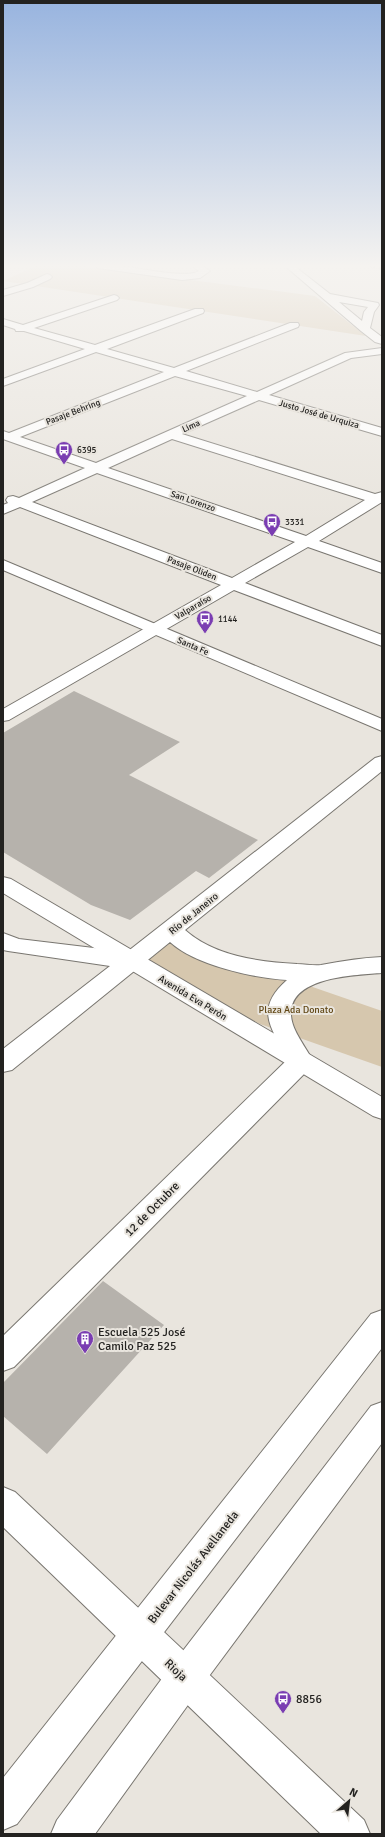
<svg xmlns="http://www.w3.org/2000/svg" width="385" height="1837" font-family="Signika,sans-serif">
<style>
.green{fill:#d6c7ae}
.building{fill:#b6b2ac}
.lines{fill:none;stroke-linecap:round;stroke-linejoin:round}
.minor-casing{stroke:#797670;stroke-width:2}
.major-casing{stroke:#797670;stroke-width:2}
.minor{fill:#fff;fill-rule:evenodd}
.major{fill:#fff;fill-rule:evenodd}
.rail-casing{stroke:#474543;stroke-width:2}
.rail{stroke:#e9e5de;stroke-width:1.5;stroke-dasharray:4;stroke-linecap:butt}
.labels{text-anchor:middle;stroke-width:4;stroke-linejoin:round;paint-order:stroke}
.far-street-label{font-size:9px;fill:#232220;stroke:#e9e5de}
.far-poi-label{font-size:9px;fill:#232220;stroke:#e9e5de;text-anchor:start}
.street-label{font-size:10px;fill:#232220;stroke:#e9e5de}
.park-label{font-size:10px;fill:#624816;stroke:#e9e5de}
.near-street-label{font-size:12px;fill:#232220;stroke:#e9e5de}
.near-poi-label{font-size:12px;fill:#232220;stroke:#e9e5de;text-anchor:start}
</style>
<rect width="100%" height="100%" fill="#e9e5de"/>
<path class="green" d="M38 265H75L315 296 366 336 3 281Z
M171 938 382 1011V1067L260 1024 202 994 146 961Z"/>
<path class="building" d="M74 691 180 742 129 775 258 840 209 878 196 871 130 920 91 905 3 852V733Z
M103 1281 164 1325 47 1454 3 1416V1383Z"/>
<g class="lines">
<defs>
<path id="minor" d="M93 265C118 261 183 281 199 271L190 265H201L210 271 200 278 182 280 98 268Z
M284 265H293L330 294 378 303 379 305 374 312 370 328 382 337V344L375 342 361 331ZM339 302 368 307 364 312 362 321Z
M47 274 50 275 52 277 50 279 33 287 3 296V290L27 283Z
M114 295 117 296 119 298 117 300 34 328 95 345 195 309H203L204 311 203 313 107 349 174 368 290 323H298L299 325 298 327 186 371 257 392 345 353 382 348V354L351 358 269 395 382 428V436L259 400 182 434 375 494 382 492V502L319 541 382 563V573L308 547 245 583 382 635V646L234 590 9 720 3 721V709L221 585 20 507 3 514V505L8 503 6 500 8 497 13 496 19 498 85 468 3 439V431L9 433 164 372 96 352 3 386V379L85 349 24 331H16L15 329 3 325V319L23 325ZM175 376 247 396 96 463 20 437ZM172 439 365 500 306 536 108 468ZM97 473 295 542 232 578 32 502Z
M382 756V771L185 930C214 956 259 962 297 964 305 964 314 966 321 965 342 961 361 958 382 957V973C357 975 290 976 291 1014 291 1030 306 1047 313 1061L310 1068 14 1367 3 1371V1336L288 1059C271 1028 254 1009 287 980 253 978 195 965 170 942L12 1070 3 1072V1049L110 966 8 951 3 950V933L19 939 127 952 375 758Z
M3 1487 15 1492 364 1820 370 1834H321L3 1527Z"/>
<path id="major" d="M3 560 382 719V731L3 570Z
M3 877 11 879 382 1097V1119L373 1116 3 893Z
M382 1310V1348L17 1824 3 1830V1778L371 1314Z
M382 1402V1443L198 1691 95 1834H51L57 1820 172 1665 371 1406Z"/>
</defs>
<use href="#minor" class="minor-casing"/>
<use href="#major" class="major-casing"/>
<use href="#minor" class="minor"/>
<use href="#major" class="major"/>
<defs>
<path id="rail" d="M367 265 382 269"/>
</defs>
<use href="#rail" class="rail-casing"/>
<use href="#rail" class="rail"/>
</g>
<linearGradient id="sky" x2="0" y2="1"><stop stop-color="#98b4df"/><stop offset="0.51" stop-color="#f5f3f0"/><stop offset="1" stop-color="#f5f3f0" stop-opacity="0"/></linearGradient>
<rect width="385" height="522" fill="url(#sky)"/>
<defs>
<symbol id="bus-pin" viewBox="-11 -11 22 30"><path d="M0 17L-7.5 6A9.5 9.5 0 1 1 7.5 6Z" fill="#7a3db2" stroke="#e9e5de"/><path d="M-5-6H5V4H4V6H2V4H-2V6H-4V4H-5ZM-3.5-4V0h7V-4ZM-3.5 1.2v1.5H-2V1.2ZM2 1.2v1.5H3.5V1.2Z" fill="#fff"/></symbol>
<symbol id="building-pin" viewBox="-11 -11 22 30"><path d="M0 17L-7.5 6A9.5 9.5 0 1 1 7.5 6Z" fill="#7a3db2" stroke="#e9e5de"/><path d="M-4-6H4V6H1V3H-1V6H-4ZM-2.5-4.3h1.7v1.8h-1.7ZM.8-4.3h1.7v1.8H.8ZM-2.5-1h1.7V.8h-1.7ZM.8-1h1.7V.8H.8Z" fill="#fff"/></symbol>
</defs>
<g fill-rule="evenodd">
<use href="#bus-pin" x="54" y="440" width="20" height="27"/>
<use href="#bus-pin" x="262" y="512" width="20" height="27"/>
<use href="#bus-pin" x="195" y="609" width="20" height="27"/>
<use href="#building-pin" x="75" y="1329" width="20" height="27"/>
<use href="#bus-pin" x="273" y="1689" width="20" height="27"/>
</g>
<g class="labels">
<g class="far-street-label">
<text transform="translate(73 412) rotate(-21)" y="3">Pasaje Behring</text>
<text transform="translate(319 414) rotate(16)" y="3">Justo José de Urquiza</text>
<text transform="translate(191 426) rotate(-24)" y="3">Lima</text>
<text transform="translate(193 501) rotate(19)" y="3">San Lorenzo</text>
<text transform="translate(192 568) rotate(21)" y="3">Pasaje Oliden</text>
<text transform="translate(193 607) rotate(-30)" y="3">Valparaíso</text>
<text transform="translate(193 646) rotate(23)" y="3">Santa Fe</text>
</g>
<g class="far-poi-label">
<text x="77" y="453">6395</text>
<text x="285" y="525">3331</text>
<text x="218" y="622">1144</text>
</g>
<g class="street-label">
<text transform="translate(193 913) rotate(-39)" y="4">Río de Janeiro</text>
<text transform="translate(193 997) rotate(31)" y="4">Avenida Eva Perón</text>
</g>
<g class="park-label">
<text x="296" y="1013">Plaza Ada Donato</text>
</g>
<g class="near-street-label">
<text transform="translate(152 1209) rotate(-45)" y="4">12 de Octubre</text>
<text transform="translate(193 1567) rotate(-52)" y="4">Bulevar Nicolás Avellaneda</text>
<text transform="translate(176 1670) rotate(43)" y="4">Rioja</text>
</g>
<g class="near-poi-label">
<text x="98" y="1336">Escuela 525 José<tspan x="98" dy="14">Camilo Paz 525</tspan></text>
<text x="296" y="1703">8856</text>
</g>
</g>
<rect width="385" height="1837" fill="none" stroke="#232220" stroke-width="8"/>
<g transform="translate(349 1801) rotate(28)" stroke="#e9e5de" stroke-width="3" paint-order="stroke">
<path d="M0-3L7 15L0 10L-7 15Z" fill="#232220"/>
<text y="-6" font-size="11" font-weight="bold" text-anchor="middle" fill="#232220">N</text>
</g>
</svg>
